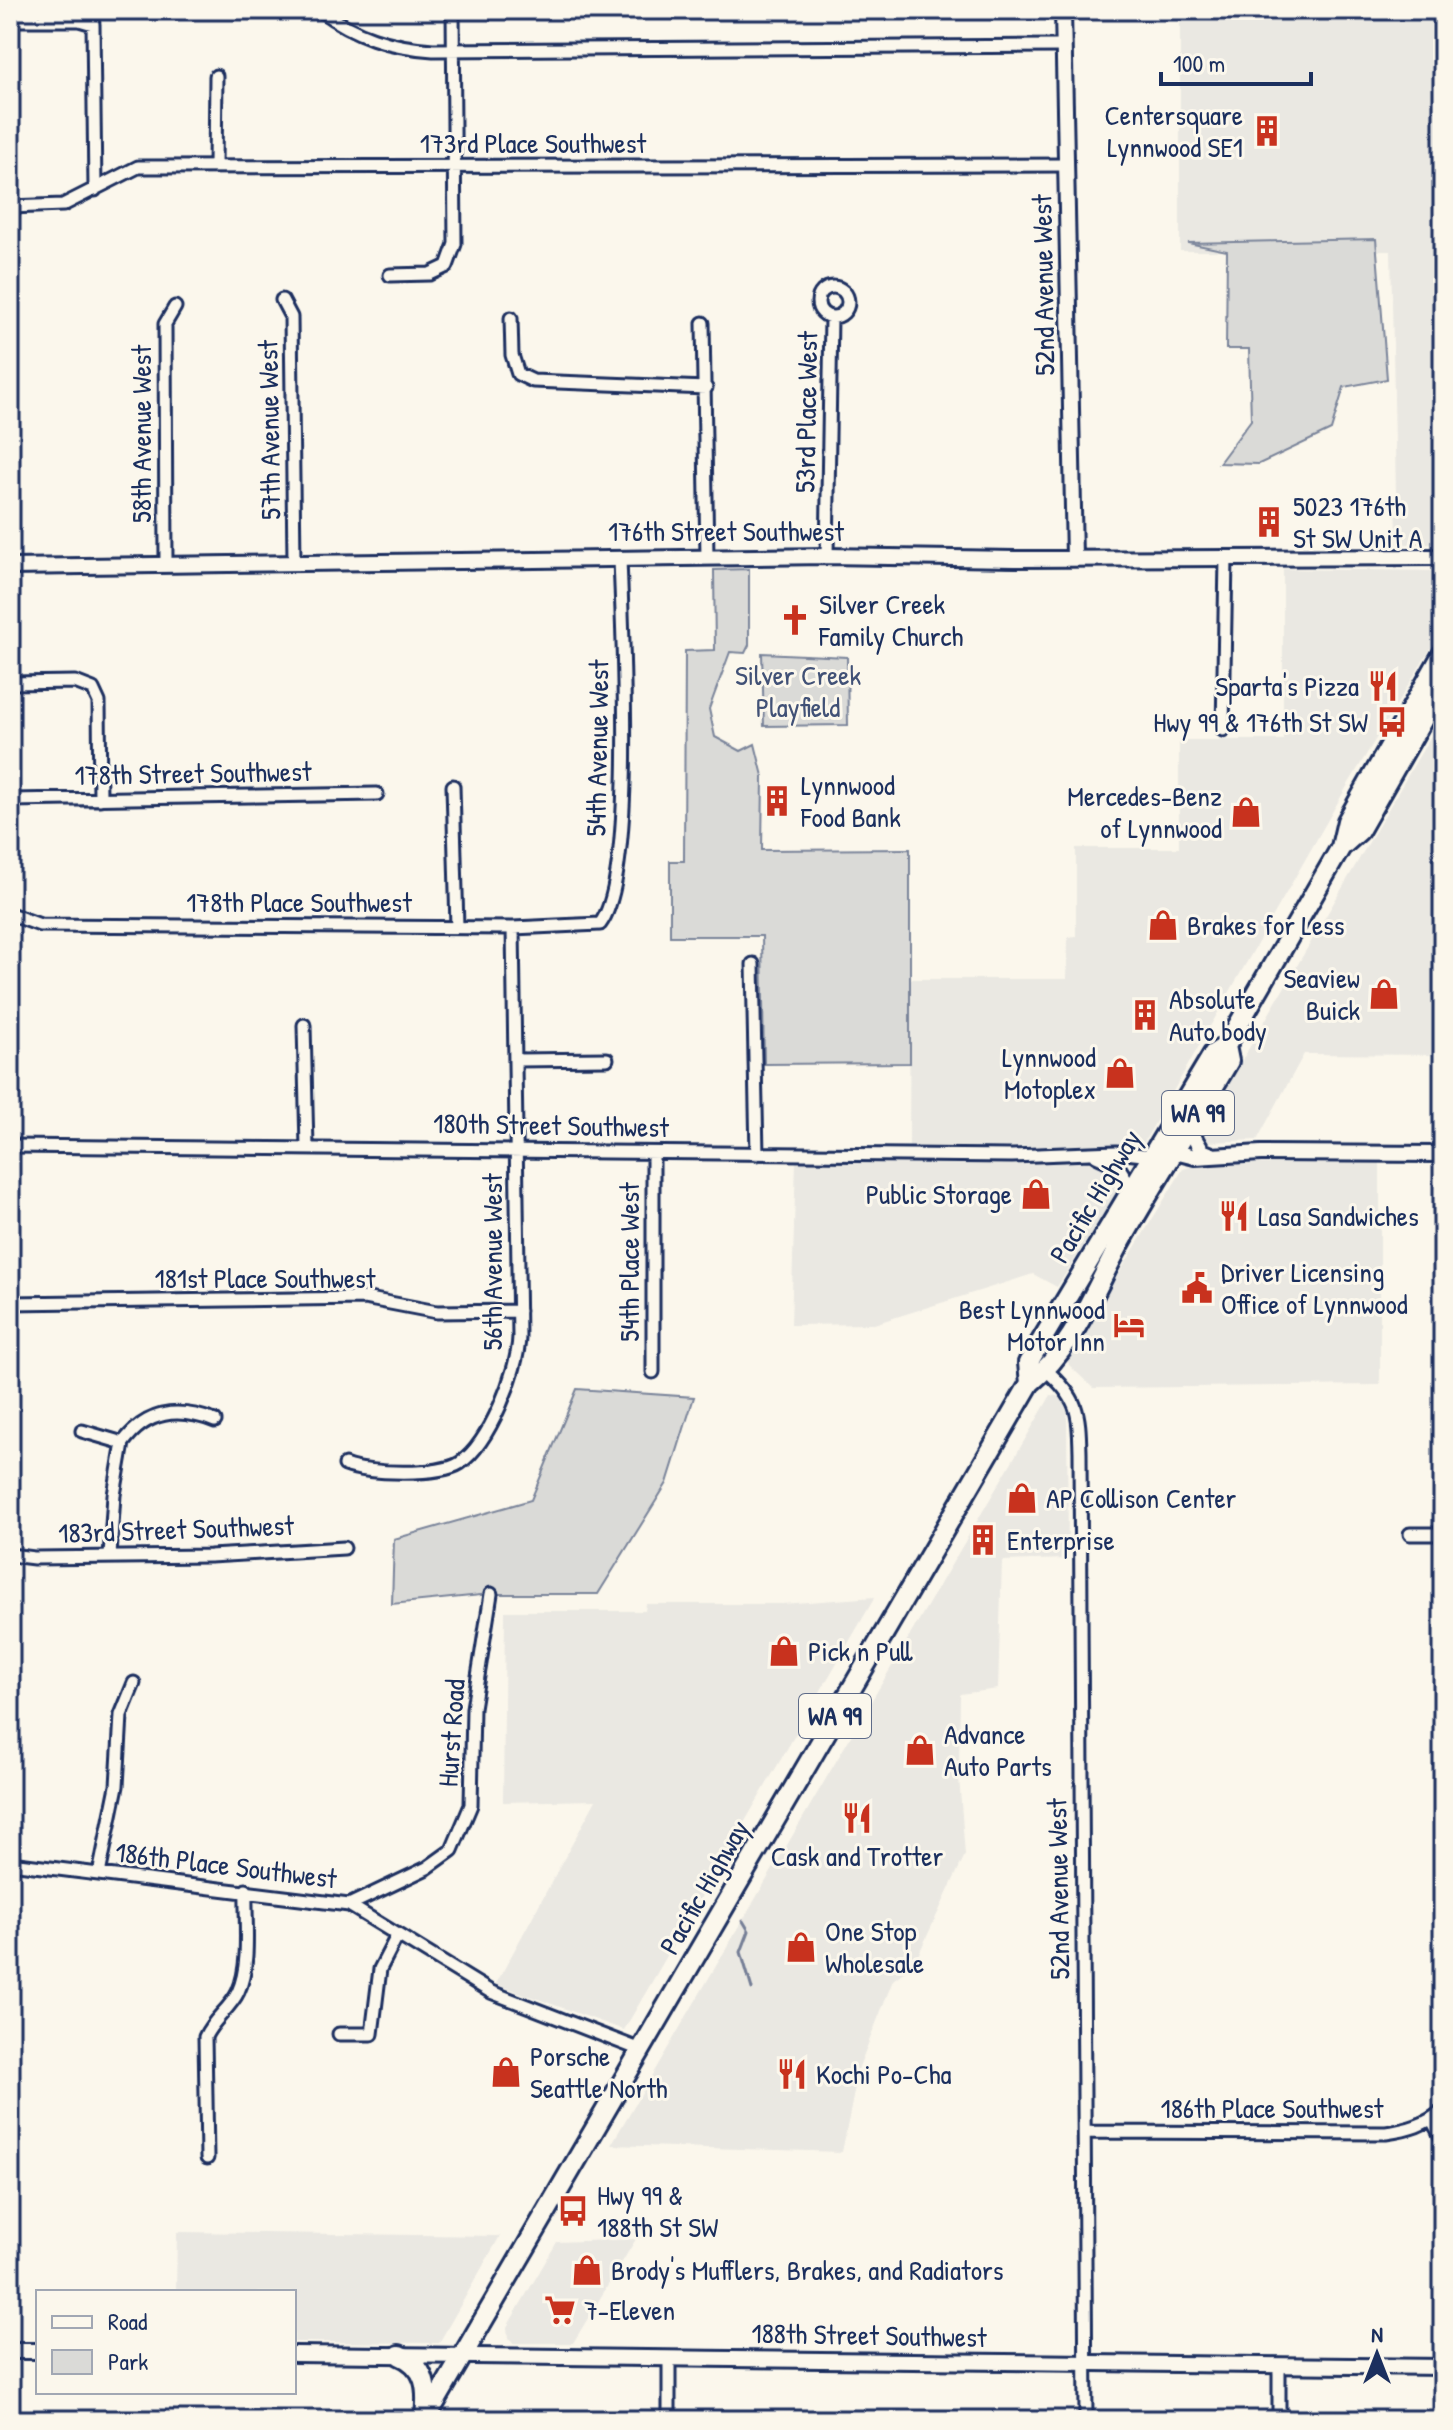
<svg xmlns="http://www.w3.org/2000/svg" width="1453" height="2430" font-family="'Patrick Hand',sans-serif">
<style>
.built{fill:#eae8e2}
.green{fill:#dadad7;stroke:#7a849a;stroke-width:2}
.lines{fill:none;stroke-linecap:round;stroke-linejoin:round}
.stream{stroke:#747e96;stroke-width:3}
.minor-casing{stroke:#1b2f5e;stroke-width:17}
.tertiary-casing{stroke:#1b2f5e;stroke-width:20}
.trunk-casing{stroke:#1b2f5e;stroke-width:24}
.minor{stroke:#fbf7ec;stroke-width:11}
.tertiary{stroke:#fbf7ec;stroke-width:14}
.trunk{stroke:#fbf7ec;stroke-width:18}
.labels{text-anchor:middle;stroke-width:6;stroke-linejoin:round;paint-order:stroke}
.shield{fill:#fbf7ec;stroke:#5e6b89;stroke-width:2}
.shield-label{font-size:26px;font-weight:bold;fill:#1b2f5e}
.poi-label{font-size:28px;fill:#1b2f5e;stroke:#fbf7ec;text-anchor:start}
.street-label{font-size:28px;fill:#1b2f5e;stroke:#fbf7ec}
.park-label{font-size:28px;fill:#415176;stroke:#fbf7ec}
</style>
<rect width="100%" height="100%" fill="#fbf7ec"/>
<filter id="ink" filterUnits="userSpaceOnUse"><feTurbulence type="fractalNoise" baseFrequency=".0125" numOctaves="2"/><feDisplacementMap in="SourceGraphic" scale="16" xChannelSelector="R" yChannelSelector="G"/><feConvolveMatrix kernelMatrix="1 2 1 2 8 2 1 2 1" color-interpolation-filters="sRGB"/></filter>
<g filter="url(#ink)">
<path class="built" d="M1180 10H1443V544H1397L1391 251H1180Z
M1283 569 1443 571V628L1346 788 1143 1144 909 1149 910 979H1067L1068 937 1076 936V848H1179V740H1283Z
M1443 715V1055L1304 1054 1257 1140 1207 1142 1202 1139V1129Z
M796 1161 1088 1162 1115 1172 1120 1189 1057 1287 1033 1274 874 1324 791 1325Z
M1380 1161V1385L1093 1388 1069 1365 1067 1358 1183 1169 1195 1165Z
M1051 1395 1061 1397 1067 1412 1068 1559 1002 1561 998 1689 960 1694 959 1777 965 1855 914 1964 893 1980 859 2067 842 2152 611 2145Z
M875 1597 624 2030 496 1984 596 1800 503 1802 505 1611H645L646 1604H782Z
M177 2232 260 2233 500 2236 439 2343 294 2342V2292H176Z
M636 2239 573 2343H513L508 2338 507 2327 557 2242Z"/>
<path class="green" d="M1376 239 1387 379 1344 387 1331 430 1259 464 1219 463 1251 420 1249 349H1226L1227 251 1188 243Z
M749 569V645L745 653 730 652 709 709 715 737 741 751 755 744 763 776 762 850 910 849V1063L764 1064 762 936H670V861H684L685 651 715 650 714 570Z
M762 653 847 657 848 725 764 726Z
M577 1389 694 1397 667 1483 598 1594H491L392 1604 394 1539 531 1500Z"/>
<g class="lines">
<path class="stream" d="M743 1921 749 1931 741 1952 752 1989"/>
<defs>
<path id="minor" d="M320 10C355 36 390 47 433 50L1063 46
M10 20H79L93 24 95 190
M215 166 216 76
M10 207 63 205 138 167 1066 165
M390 275 430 274 447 266 455 244 453 10
M818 302a15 15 0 1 1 30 0a15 15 0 1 1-30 0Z
M282 300 291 317 294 561
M511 318 512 355 518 374 533 381 706 388
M703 323 707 557
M827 556 831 317
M166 564 165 324 175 307
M10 683 75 682 93 689 99 702 100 799
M1223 730 1226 558
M453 786 457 927
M10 800 377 794
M10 914 40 925 513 928 600 924C637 877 622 627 620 558
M753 964 757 1154
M304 1025 307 1148
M517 1060 607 1059
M10 1146 1012 1156 1116 1152 1152 1156
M653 1153V1372
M1096 1156 1118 1166 1132 1188
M10 1303 364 1298 437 1312 519 1311
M1046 1370C1078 1398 1079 1411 1080 1452L1086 2420
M82 1431 123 1443C147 1410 178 1407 215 1421
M345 1465C367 1474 440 1476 460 1463 489 1444 518 1371 519 1337L513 928
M1410 1534H1443
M10 1555 34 1558 210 1556 344 1548
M110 1556 114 1495 123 1443
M10 1863 349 1905 491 1992 641 2050
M99 1874 117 1786 121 1715 134 1683
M349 1905 427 1868 452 1850 471 1805 473 1708 491 1594
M339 2034H372L380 1969 397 1936
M1432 2120 1443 2140
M1087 2132 1386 2133C1408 2130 1426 2125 1443 2110
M207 2158 205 2037C213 2019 230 2009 238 1992 251 1964 245 1921 246 1890
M1279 2366V2420
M669 2420V2358"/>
<path id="tertiary" d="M1063 10 1074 558
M10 567 827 556 1015 559 1443 557
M1189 1129 1202 1151 1212 1155
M1175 1152 1195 1157 1261 1153 1443 1154
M10 2351H38
M294 2354 1443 2367"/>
<path id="trunk" d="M1341 847 1347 821 1443 653
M1030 1383 1028 1363 1213 1054 1226 1046 1341 847 1359 831 1443 684
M399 2355C427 2366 428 2390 425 2416
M425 2420 1030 1383C1074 1348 1095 1288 1122 1240 1156 1179 1194 1121 1229 1061L1226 1046"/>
</defs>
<use href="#minor" class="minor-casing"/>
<use href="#tertiary" class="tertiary-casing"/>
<use href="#trunk" class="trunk-casing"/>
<use href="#minor" class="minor"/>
<use href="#tertiary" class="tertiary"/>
<use href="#trunk" class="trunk"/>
</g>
</g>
<defs>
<symbol id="building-bare" viewBox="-9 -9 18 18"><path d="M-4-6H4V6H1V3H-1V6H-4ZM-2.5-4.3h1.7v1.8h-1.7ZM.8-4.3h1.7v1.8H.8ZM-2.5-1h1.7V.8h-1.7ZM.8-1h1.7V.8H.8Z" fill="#c8321e" stroke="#fbf7ec" stroke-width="2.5" paint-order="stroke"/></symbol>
<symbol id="church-bare" viewBox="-9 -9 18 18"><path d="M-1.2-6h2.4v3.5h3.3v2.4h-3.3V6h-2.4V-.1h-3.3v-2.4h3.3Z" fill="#c8321e" stroke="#fbf7ec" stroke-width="2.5" paint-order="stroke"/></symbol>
<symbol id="restaurant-bare" viewBox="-9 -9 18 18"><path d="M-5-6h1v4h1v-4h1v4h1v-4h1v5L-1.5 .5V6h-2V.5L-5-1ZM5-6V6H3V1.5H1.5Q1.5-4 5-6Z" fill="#c8321e" stroke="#fbf7ec" stroke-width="2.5" paint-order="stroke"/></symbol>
<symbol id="bus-bare" viewBox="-9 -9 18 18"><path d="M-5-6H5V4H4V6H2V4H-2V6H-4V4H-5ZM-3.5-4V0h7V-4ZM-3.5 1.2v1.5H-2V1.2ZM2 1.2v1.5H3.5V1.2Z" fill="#c8321e" stroke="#fbf7ec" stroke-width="2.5" paint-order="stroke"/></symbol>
<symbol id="shop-bare" viewBox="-9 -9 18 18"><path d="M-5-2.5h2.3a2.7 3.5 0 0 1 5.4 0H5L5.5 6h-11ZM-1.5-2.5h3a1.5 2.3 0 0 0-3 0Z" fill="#c8321e" stroke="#fbf7ec" stroke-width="2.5" paint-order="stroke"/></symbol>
<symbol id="civic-bare" viewBox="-9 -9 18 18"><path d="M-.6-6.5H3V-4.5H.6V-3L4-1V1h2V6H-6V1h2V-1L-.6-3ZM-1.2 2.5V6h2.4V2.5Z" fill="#c8321e" stroke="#fbf7ec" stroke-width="2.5" paint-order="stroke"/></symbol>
<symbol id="hotel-bare" viewBox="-9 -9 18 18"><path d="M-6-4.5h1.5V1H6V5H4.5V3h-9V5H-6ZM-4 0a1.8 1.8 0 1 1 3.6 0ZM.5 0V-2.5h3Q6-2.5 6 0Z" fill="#c8321e" stroke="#fbf7ec" stroke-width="2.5" paint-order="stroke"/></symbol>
<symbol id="supermarket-bare" viewBox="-9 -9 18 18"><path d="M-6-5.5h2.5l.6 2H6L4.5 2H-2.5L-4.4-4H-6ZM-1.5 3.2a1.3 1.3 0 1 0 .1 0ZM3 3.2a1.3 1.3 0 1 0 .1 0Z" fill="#c8321e" stroke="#fbf7ec" stroke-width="2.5" paint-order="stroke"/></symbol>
</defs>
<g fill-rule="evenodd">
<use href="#building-bare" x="1245" y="109" width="44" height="44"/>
<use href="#building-bare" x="1247" y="500" width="44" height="44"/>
<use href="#church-bare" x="773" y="598" width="44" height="44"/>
<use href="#restaurant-bare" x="1361" y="664" width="44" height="44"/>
<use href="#bus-bare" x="1370" y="700" width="44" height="44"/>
<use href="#building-bare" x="755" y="779" width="44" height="44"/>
<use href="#shop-bare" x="1224" y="790" width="44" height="44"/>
<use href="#shop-bare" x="1141" y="903" width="44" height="44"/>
<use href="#shop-bare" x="1362" y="972" width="44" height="44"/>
<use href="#building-bare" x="1123" y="993" width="44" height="44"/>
<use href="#shop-bare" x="1098" y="1051" width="44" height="44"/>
<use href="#shop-bare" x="1014" y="1172" width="44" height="44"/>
<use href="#restaurant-bare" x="1212" y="1194" width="44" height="44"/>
<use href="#civic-bare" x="1175" y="1266" width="44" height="44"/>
<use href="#hotel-bare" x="1107" y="1303" width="44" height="44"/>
<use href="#shop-bare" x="1000" y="1476" width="44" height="44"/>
<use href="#building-bare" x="961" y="1518" width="44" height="44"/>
<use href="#shop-bare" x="762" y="1629" width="44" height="44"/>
<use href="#shop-bare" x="898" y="1728" width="44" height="44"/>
<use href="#restaurant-bare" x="835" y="1796" width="44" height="44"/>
<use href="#shop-bare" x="779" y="1925" width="44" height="44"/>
<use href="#shop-bare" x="484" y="2050" width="44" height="44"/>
<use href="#restaurant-bare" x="770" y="2052" width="44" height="44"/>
<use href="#bus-bare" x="551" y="2189" width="44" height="44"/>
<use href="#shop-bare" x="565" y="2248" width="44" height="44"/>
<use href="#supermarket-bare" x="538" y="2288" width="44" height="44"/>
</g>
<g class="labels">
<g class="shield">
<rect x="1162" y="1091" width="72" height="44" rx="6"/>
<rect x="799" y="1694" width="72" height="44" rx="6"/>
</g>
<g class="shield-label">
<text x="1198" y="1122">WA 99</text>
<text x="835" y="1725">WA 99</text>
</g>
<g class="poi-label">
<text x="1243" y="125" text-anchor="end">Centersquare<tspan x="1243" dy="32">Lynnwood SE1</tspan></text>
<text x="1293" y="516">5023 176th<tspan x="1293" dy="32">St SW Unit A</tspan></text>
<text x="819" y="614">Silver Creek<tspan x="819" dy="32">Family Church</tspan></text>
<text x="1359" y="696" text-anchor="end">Sparta's Pizza</text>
<text x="1368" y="732" text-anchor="end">Hwy 99 &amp; 176th St SW</text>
<text x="801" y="795">Lynnwood<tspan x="801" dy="32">Food Bank</tspan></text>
<text x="1222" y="806" text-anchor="end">Mercedes-Benz<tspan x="1222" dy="32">of Lynnwood</tspan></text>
<text x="1187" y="935">Brakes for Less</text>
<text x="1360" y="988" text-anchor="end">Seaview<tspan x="1360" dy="32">Buick</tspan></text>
<text x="1169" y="1009">Absolute<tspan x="1169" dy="32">Auto body</tspan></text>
<text x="1096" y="1067" text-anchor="end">Lynnwood<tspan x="1096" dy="32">Motoplex</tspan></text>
<text x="1012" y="1204" text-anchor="end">Public Storage</text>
<text x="1258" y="1226">Lasa Sandwiches</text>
<text x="1221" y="1282">Driver Licensing<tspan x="1221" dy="32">Office of Lynnwood</tspan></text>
<text x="1105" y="1319" text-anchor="end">Best Lynnwood<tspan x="1105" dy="32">Motor Inn</tspan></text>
<text x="1046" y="1508">AP Collison Center</text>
<text x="1007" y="1550">Enterprise</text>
<text x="808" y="1661">Pick n Pull</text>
<text x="944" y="1744">Advance<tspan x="944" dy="32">Auto Parts</tspan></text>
<text x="857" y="1866" text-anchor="middle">Cask and Trotter</text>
<text x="825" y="1941">One Stop<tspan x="825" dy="32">Wholesale</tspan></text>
<text x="530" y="2066">Porsche<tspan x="530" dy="32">Seattle North</tspan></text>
<text x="816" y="2084">Kochi Po-Cha</text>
<text x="597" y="2205">Hwy 99 &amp;<tspan x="597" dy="32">188th St SW</tspan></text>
<text x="611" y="2280">Brody's Mufflers, Brakes, and Radiators</text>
<text x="584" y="2320">7-Eleven</text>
</g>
<g class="street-label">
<text x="533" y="153">173rd Place Southwest</text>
<text transform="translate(1043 285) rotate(-91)" y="10">52nd Avenue West</text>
<text transform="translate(806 412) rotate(-89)" y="10">53rd Place West</text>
<text transform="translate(269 430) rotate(-91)" y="10">57th Avenue West</text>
<text transform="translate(141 434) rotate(-90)" y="10">58th Avenue West</text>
<text x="726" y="541">176th Street Southwest</text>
<text transform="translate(597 748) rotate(-89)" y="10">54th Avenue West</text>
<text transform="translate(193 773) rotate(-1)" y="10">178th Street Southwest</text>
<text x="299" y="912">178th Place Southwest</text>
<text transform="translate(551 1125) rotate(1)" y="10">180th Street Southwest</text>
<text transform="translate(1095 1196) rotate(-59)" y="10">Pacific Highway</text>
<text transform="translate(492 1262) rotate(-90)" y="10">56th Avenue West</text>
<text transform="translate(629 1262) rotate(-90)" y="10">54th Place West</text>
<text x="265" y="1288">181st Place Southwest</text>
<text transform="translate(176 1529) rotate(-2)" y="10">183rd Street Southwest</text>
<text transform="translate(451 1733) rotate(-86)" y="10">Hurst Road</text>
<text transform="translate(226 1865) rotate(7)" y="10">186th Place Southwest</text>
<text transform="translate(704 1887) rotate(-60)" y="10">Pacific Highway</text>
<text transform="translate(1058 1889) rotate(-91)" y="10">52nd Avenue West</text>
<text x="1272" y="2118">186th Place Southwest</text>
<text transform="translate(869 2335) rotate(1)" y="10">188th Street Southwest</text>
</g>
<g class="park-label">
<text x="798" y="685">Silver Creek<tspan x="798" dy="32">Playfield</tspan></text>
</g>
</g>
<rect width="1453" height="2430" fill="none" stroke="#fbf7ec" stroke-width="40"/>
<rect x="20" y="20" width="1413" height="2390" fill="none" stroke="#1b2f5e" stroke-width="3" filter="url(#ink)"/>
<rect x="36" y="2290" width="260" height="104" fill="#fbf7ec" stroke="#a1a7b3" stroke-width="2"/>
<rect x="52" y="2316" width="40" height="12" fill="#fbf7ec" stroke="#a1a7b3" stroke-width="2"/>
<text x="108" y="2330" font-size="24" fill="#1b2f5e">Road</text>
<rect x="52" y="2350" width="40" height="24" fill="#dadad7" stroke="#a1a7b3" stroke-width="2"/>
<text x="108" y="2370" font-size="24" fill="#1b2f5e">Park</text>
<g transform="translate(1377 2354)" stroke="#fbf7ec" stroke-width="6" paint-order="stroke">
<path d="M0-6L14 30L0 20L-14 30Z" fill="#1b2f5e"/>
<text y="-12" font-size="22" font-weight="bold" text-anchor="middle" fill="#1b2f5e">N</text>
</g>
<path d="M1161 72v12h150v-12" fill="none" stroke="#1b2f5e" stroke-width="4"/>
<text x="1173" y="72" font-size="24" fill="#1b2f5e" stroke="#fbf7ec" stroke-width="6" paint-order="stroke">100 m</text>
</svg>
